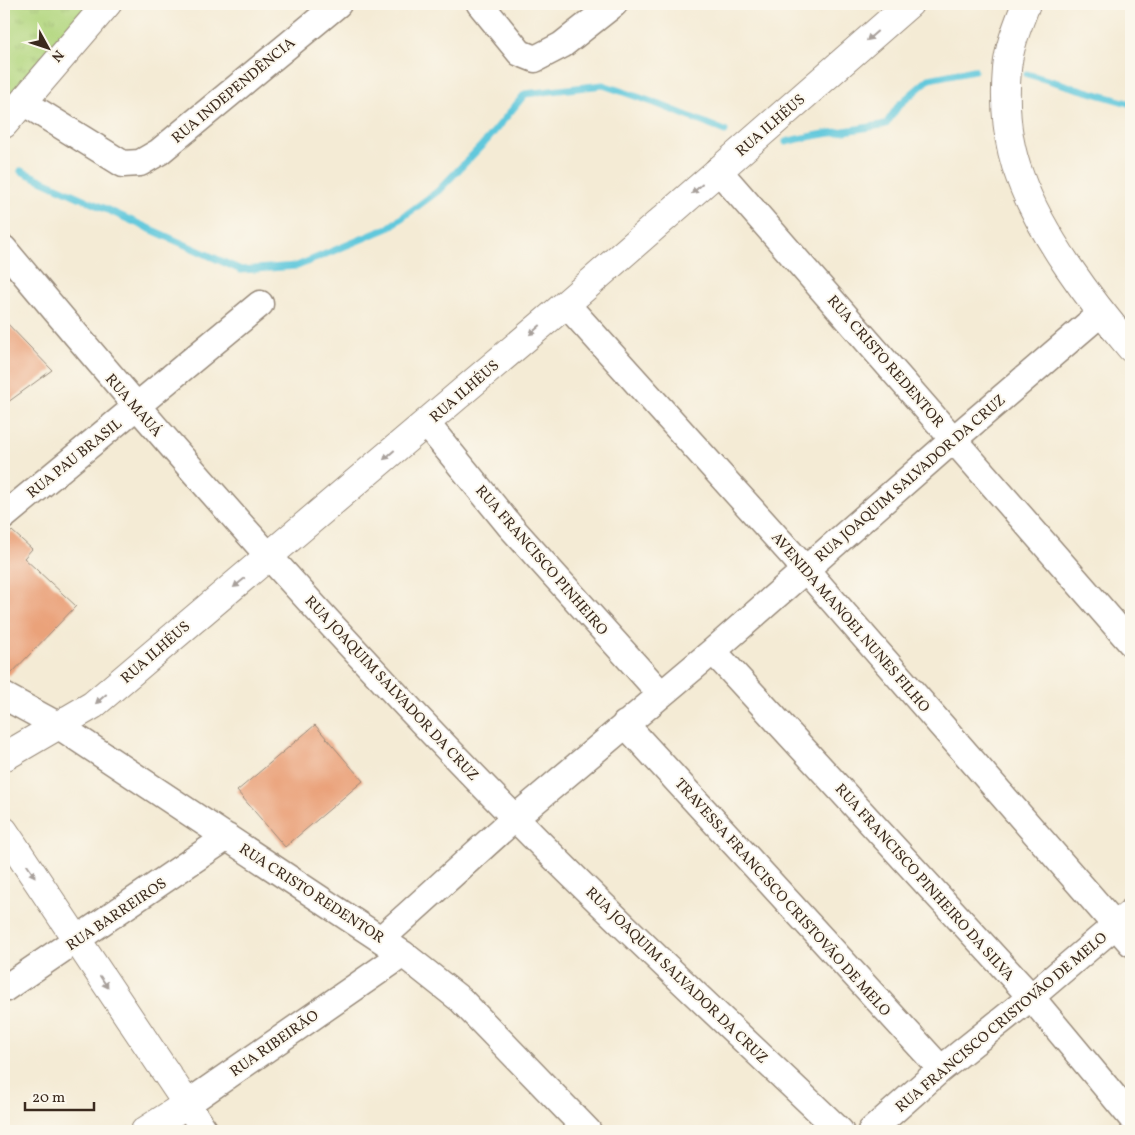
<svg xmlns="http://www.w3.org/2000/svg" width="1135" height="1135" font-family="Vollkorn,serif">
<style>
.grass{fill:url(#grass-tufts);stroke:#77804f}
.lines{fill:none;stroke-linecap:round;stroke-linejoin:round}
.stream{stroke:#60c8dc;stroke-width:7}
.building{fill:#eaa27a}
.street-casing{stroke:#988a7a;stroke-width:29}
.secondary-casing{stroke:#988a7a;stroke-width:30}
.street{stroke:#fff;stroke-width:26}
.secondary{stroke:#fff;stroke-width:28}
.oneway{fill:#a79f9a}
.labels{text-anchor:middle;stroke-width:4;stroke-linejoin:round;paint-order:stroke}
.street-label{font-size:15px;fill:#3b2a1e;stroke:#fbf7ec}
</style>
<defs>
<pattern id="grass-tufts" width="24" height="20" patternUnits="userSpaceOnUse" patternTransform="scale(1.25)"><rect width="24" height="20" fill="#b3d780"/><path d="M3 7l-1-3M5 7V3M7 7l1-3M15 17l-1-3M17 17v-4M19 17l1-3" fill="none" stroke="#9bb96e"/></pattern>
</defs>
<rect width="100%" height="100%" fill="#fbf7ec"/>
<filter id="ink" filterUnits="userSpaceOnUse"><feTurbulence type="fractalNoise" baseFrequency=".02" numOctaves="2"/><feDisplacementMap in="SourceGraphic" scale="10" xChannelSelector="R" yChannelSelector="G"/><feConvolveMatrix kernelMatrix="1 2 1 2 8 2 1 2 1" color-interpolation-filters="sRGB"/></filter>
<filter id="wash" filterUnits="userSpaceOnUse"><feTurbulence type="fractalNoise" baseFrequency=".0096" numOctaves="4" result="noise"/><feDisplacementMap in="SourceGraphic" scale="20" xChannelSelector="R" yChannelSelector="G"/><feGaussianBlur stdDeviation="1.12" result="paint"/><feColorMatrix in="noise" values="0 0 0 0 0 0 0 0 0 0 0 0 0 0 0 0 0 1.4 0 .05"/><feComposite in="paint" operator="in"/></filter>
<g filter="url(#wash)">
<rect width="100%" height="100%" fill="#f4ebd5"/>
<path class="grass" d="M4 4H89L4 101Z"/>
<g class="lines">
<path class="stream" d="M1027 74 1131 104
M786 142C819 133 853 131 886 124L899 105 929 79 974 70
M21 171 241 270 297 266 388 228 438 191 488 139 525 94 603 85 655 103 725 131"/>
</g>
<g id="blocks">
<path class="building" d="M4 320 52 370 4 405Z
M12 531 32 549 24 558 76 606 9 676 4 671V540Z
M315 725 363 781 285 847 237 791Z"/>
</g>
</g>
<g filter="url(#ink)">
<use href="#blocks" fill-opacity="0" stroke="#988a7a" stroke-width="1"/>
<g class="lines">
<defs>
<path id="street" d="M480 4 520 53 535 59 562 45 614 4
M23 102 123 164 140 163 159 152 338 4
M718 170 1131 643
M4 249C167 445 335 636 514 817 620 925 731 1027 840 1131
M566 304 806 570 1131 943
M426 423 510 526 661 694
M4 516 260 304
M713 651 1031 997 1131 1117
M4 696 59 726 403 954 461 1000 588 1131
M625 724 941 1069
M381 939 515 818 713 651 954 439 1101 313
M4 989 227 837
M205 1131 187 1104 403 954
M871 1131 941 1069 1031 997 1131 912"/>
<path id="secondary" d="M1026 4C1018 25 1009 46 1007 69 1004 104 1007 144 1020 177 1041 235 1091 302 1131 348
M4 124 107 4
M4 757 93 705 566 304 909 4
M4 831 187 1104 145 1131"/>
</defs>
<use href="#street" class="street-casing"/>
<use href="#secondary" class="secondary-casing"/>
<use href="#street" class="street"/>
<use href="#secondary" class="secondary"/>
</g>
<defs><path id="oneway-solid" d="M-6-.8H1V-3.2L6.5 0L1 3.2V.8H-6Z" transform="scale(1.25)"/></defs>
<g class="oneway">
<use href="#oneway-solid" transform="translate(872 36) rotate(139)"/>
<use href="#oneway-solid" transform="translate(697 189) rotate(139)"/>
<use href="#oneway-solid" transform="translate(535 330) rotate(139)"/>
<use href="#oneway-solid" transform="translate(389 455) rotate(139)"/>
<use href="#oneway-solid" transform="translate(239 583) rotate(141)"/>
<use href="#oneway-solid" transform="translate(101 699) rotate(139)"/>
<use href="#oneway-solid" transform="translate(31 871) rotate(56)"/>
<use href="#oneway-solid" transform="translate(104 982) rotate(56)"/>
</g>
</g>
<g class="labels">
<g class="street-label">
<text transform="translate(233 90) rotate(-40)" y="5">RUA INDEPENDÊNCIA</text>
<text transform="translate(770 125) rotate(-41)" y="5">RUA ILHÉUS</text>
<text transform="translate(886 361) rotate(49)" y="5">RUA CRISTO REDENTOR</text>
<text transform="translate(464 391) rotate(-41)" y="5">RUA ILHÉUS</text>
<text transform="translate(134 405) rotate(49)" y="5">RUA MAUÁ</text>
<text transform="translate(74 458) rotate(-39)" y="5">RUA PAU BRASIL</text>
<text transform="translate(910 478) rotate(-41)" y="5">RUA JOAQUIM SALVADOR DA CRUZ</text>
<text transform="translate(542 560) rotate(49)" y="5">RUA FRANCISCO PINHEIRO</text>
<text transform="translate(851 622) rotate(49)" y="5">AVENIDA MANOEL NUNES FILHO</text>
<text transform="translate(155 652) rotate(-41)" y="5">RUA ILHÉUS</text>
<text transform="translate(392 688) rotate(47)" y="5">RUA JOAQUIM SALVADOR DA CRUZ</text>
<text transform="translate(925 882) rotate(48)" y="5">RUA FRANCISCO PINHEIRO DA SILVA</text>
<text transform="translate(312 893) rotate(33)" y="5">RUA CRISTO REDENTOR</text>
<text transform="translate(783 897) rotate(48)" y="5">TRAVESSA FRANCISCO CRISTOVÃO DE MELO</text>
<text transform="translate(116 914) rotate(-34)" y="5">RUA BARREIROS</text>
<text transform="translate(677 975) rotate(44)" y="5">RUA JOAQUIM SALVADOR DA CRUZ</text>
<text transform="translate(1001 1022) rotate(-40)" y="5">RUA FRANCISCO CRISTOVÃO DE MELO</text>
<text transform="translate(274 1043) rotate(-35)" y="5">RUA RIBEIRÃO</text>
</g>
</g>
<rect width="1135" height="1135" fill="none" stroke="#fbf7ec" stroke-width="20"/>
<g transform="translate(48 48) rotate(130)" stroke="#fbf7ec" stroke-width="4" paint-order="stroke">
<path d="M0-4L9 19L0 12L-9 19Z" fill="#3b2a1e"/>
<text y="-8" font-size="14" font-weight="bold" text-anchor="middle" fill="#3b2a1e">N</text>
</g>
<path d="M25 1102v8h69v-8" fill="none" stroke="#3b2a1e" stroke-width="2.5"/>
<text x="32" y="1102" font-size="15" fill="#3b2a1e" stroke="#fbf7ec" stroke-width="4" paint-order="stroke">20 m</text>
</svg>
